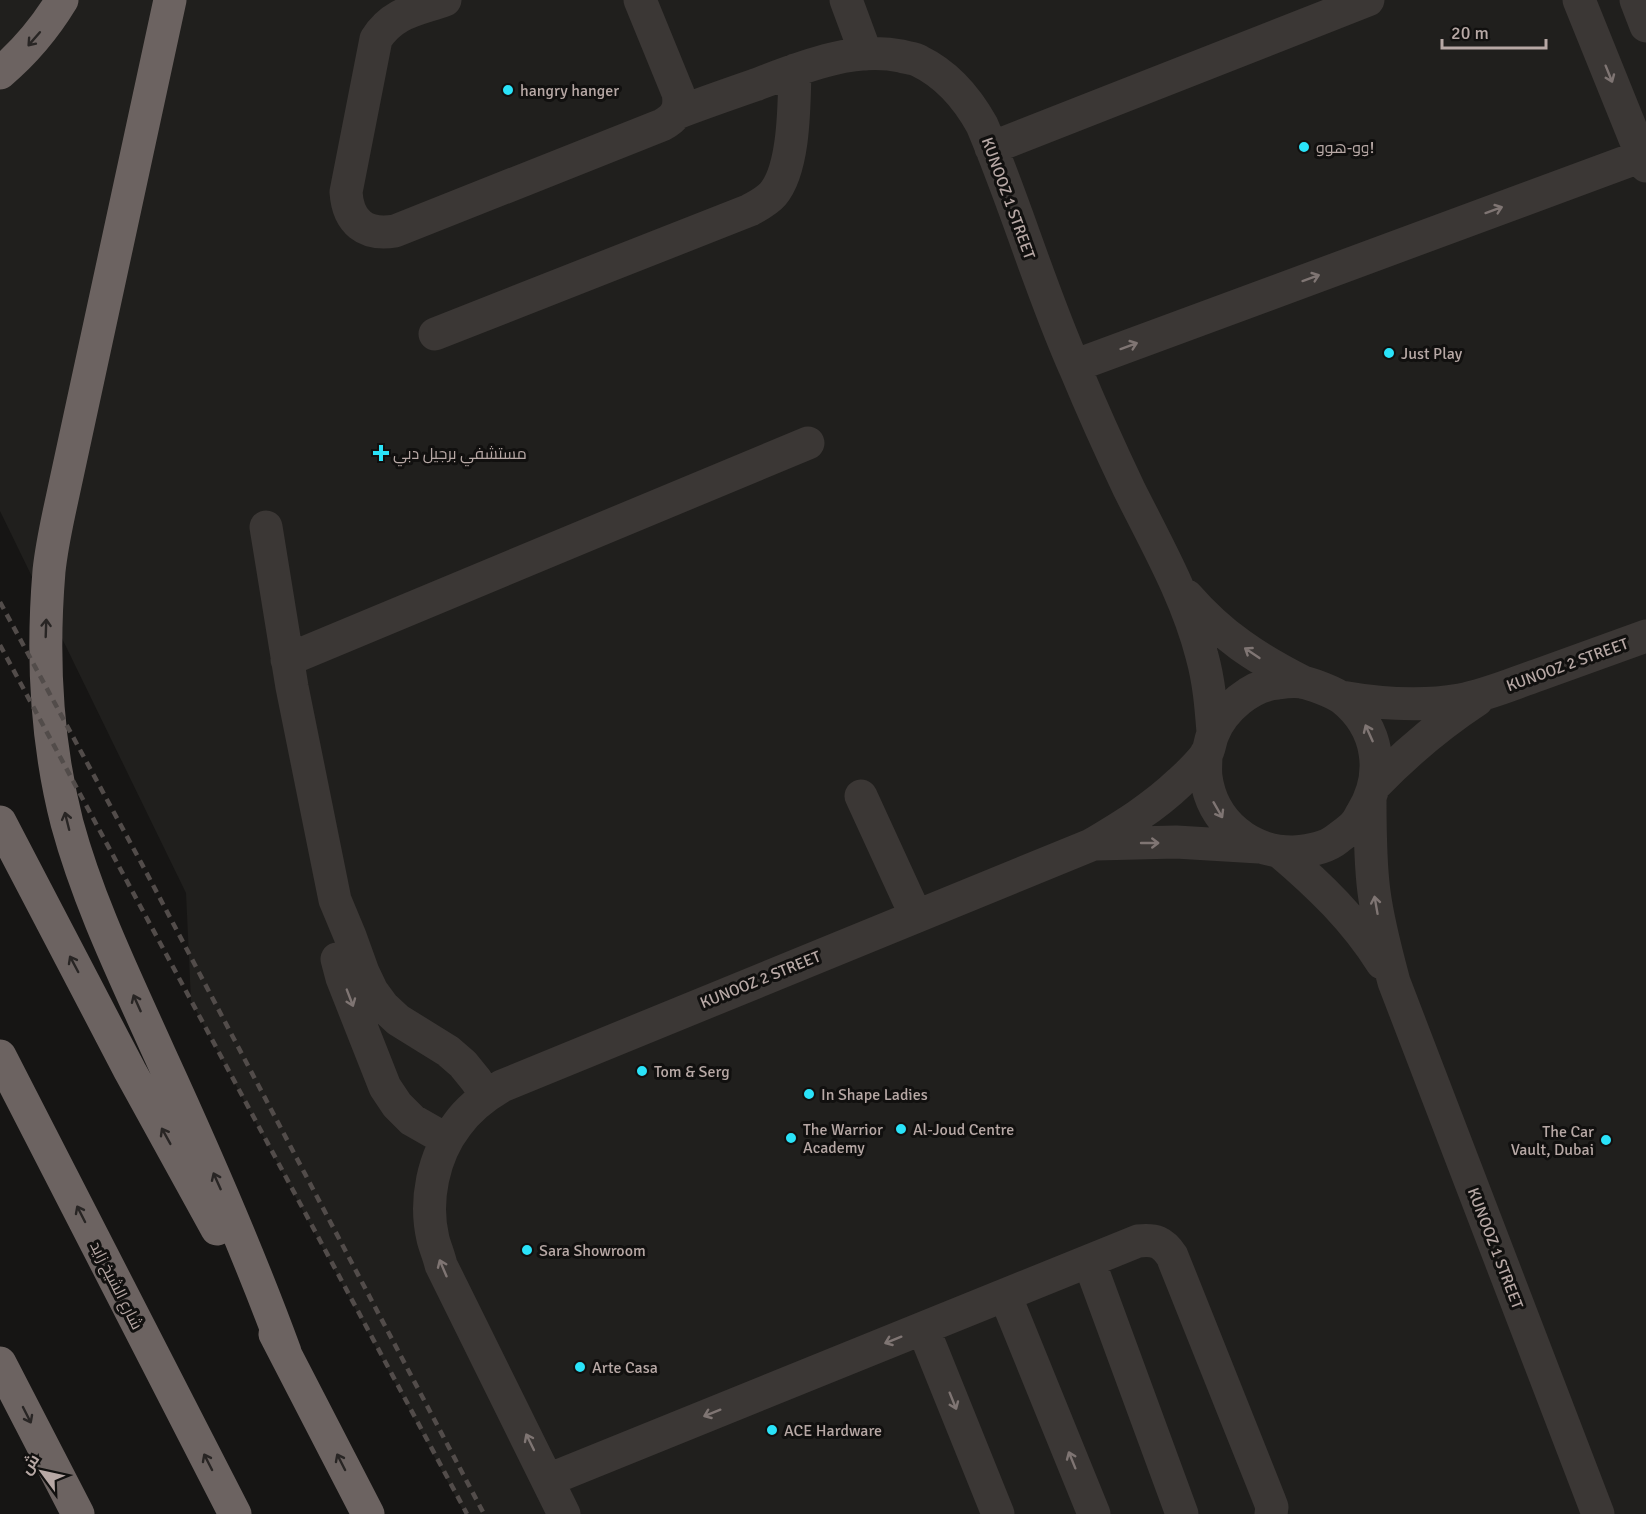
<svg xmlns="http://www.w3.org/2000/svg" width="1646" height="1514" font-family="Signika,Cairo,sans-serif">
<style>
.built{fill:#201f1d}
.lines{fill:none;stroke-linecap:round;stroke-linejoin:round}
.minor{stroke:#3b3735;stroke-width:33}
.highway{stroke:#6c6361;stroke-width:33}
.rail{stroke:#524c4a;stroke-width:4.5;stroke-dasharray:8 6;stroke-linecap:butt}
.oneway{stroke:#282524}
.oneway2{stroke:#7f7573}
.poi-dot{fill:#2ae3f9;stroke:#11100f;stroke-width:2}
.labels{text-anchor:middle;stroke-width:6;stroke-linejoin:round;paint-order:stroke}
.poi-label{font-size:16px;fill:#b7a8a5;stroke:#11100f;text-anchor:start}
.street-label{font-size:16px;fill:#b7a8a5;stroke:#11100f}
</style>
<rect width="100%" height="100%" fill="#161514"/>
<path class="built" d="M0 0H1646V1514H465L191 1001 186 893 0 511Z"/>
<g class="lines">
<path class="minor" d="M445 0C417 10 393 12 376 39L346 192C348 222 365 236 395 231L662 125C676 118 681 108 678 93L640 0
M846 0 866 54
M1579 0 1646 166
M1636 0 1646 26
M677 113C703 103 729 94 755 85 800 68 852 46 901 56 907 58 914 58 919 61 948 75 967 98 982 125 1016 205 1040 289 1075 368 1092 409 1110 449 1129 489 1156 543 1187 597 1202 656 1209 681 1211 706 1213 732
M991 148 1368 0
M435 334 750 210C759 205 767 201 773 194 795 168 794 103 795 70
M1074 366 1642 156
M266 527 292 687 335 900 350 936 363 972 372 991 383 1006 398 1020 448 1051 463 1064 476 1080 486 1096
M1187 596C1222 636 1256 658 1303 682
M287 660 808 443
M1341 697C1381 704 1420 707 1460 700 1487 695 1512 684 1538 675 1574 662 1610 649 1646 636
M1375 785C1406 753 1439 725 1477 700
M861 796 916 916
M1370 800C1370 831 1370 862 1374 892 1378 923 1386 952 1394 982L1598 1514
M1096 844 1176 842 1259 847
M1280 852C1319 885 1355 920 1382 963
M337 959 342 978 385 1087 397 1105 412 1120 447 1140
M1089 1261 1182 1514
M1005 1295 1094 1514
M923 1328 998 1514
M548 1480 1138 1241C1155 1239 1163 1242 1172 1256L1269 1499 1272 1507 1271 1514
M564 1514 441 1265C439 1256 435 1247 433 1239 424 1201 433 1156 457 1125 469 1108 485 1096 502 1086L1091 845C1123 826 1154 807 1180 782 1189 774 1199 764 1206 755 1210 749 1210 740 1213 734 1223 709 1251 685 1278 683 1285 682 1294 681 1301 682 1310 683 1336 693 1343 699 1379 728 1386 774 1362 813 1360 816 1358 821 1355 824 1350 830 1343 834 1337 839 1326 848 1308 851 1294 852 1250 853 1212 822 1206 777 1205 770 1206 762 1206 754"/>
<path class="highway" d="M170 0 59 513C55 532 51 552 49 571 42 655 46 741 67 823 89 904 126 979 160 1055 205 1153 248 1251 285 1352
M0 73C25 52 45 28 62 0
M0 822 130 1071 217 1229
M0 1056 235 1514
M275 1334 368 1514
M0 1363 78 1514"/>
<path class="rail" d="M0 602 144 868 484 1514
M0 645 467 1514"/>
</g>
<defs><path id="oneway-shaft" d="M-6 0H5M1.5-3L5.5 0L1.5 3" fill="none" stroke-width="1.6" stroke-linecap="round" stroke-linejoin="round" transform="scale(1.5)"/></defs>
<g class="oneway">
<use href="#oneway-shaft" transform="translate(34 39) rotate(131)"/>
<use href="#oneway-shaft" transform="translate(46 628) rotate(-88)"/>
<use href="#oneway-shaft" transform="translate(67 821) rotate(-104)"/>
<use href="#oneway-shaft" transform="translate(74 964) rotate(-118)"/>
<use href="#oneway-shaft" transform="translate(137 1003) rotate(-114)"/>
<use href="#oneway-shaft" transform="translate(166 1136) rotate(-119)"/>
<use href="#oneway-shaft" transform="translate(217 1181) rotate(-114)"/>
<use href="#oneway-shaft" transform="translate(81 1214) rotate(-117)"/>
<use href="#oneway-shaft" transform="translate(27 1415) rotate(63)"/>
<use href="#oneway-shaft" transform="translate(208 1462) rotate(-117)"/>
<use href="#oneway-shaft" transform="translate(341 1462) rotate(-117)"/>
</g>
<g class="oneway2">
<use href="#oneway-shaft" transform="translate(1609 74) rotate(68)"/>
<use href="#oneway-shaft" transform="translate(1494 210) rotate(-20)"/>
<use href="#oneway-shaft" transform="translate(1311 278) rotate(-20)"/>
<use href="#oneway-shaft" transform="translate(1129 346) rotate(-20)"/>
<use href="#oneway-shaft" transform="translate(1252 653) rotate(-146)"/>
<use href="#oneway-shaft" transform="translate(1369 733) rotate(-114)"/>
<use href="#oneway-shaft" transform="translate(1218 810) rotate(60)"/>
<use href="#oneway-shaft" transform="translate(1150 843)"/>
<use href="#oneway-shaft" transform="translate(1376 905) rotate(-100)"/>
<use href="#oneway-shaft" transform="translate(350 998) rotate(69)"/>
<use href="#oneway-shaft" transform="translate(443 1268) rotate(-113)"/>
<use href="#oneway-shaft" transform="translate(893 1340) rotate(158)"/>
<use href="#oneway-shaft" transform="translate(953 1401) rotate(68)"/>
<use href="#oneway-shaft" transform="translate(712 1413) rotate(158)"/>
<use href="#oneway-shaft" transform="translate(530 1442) rotate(-116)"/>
<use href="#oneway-shaft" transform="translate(1072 1460) rotate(-112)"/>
</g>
<g class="poi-dot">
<circle cx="508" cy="90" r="6"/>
<circle cx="1304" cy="147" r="6"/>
<circle cx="1389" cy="353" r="6"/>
<path d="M378 444h6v6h6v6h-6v6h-6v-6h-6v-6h6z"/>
<circle cx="642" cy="1071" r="6"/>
<circle cx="809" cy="1094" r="6"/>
<circle cx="901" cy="1129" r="6"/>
<circle cx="791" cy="1138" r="6"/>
<circle cx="1606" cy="1140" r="6"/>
<circle cx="527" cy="1250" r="6"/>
<circle cx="580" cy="1367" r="6"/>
<circle cx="772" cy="1430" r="6"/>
</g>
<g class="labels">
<g class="poi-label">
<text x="520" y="96">hangry hanger</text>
<text x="1316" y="153">وو-هوو!</text>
<text x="1401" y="359">Just Play</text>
<text x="393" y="459">مستشفي برجيل دبي</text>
<text x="654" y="1077">Tom &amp; Serg</text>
<text x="821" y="1100">In Shape Ladies</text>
<text x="803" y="1135">The Warrior<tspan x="803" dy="18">Academy</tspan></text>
<text x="913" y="1135">Al-Joud Centre</text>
<text x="1594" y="1137" text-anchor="end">The Car<tspan x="1594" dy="18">Vault, Dubai</tspan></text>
<text x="539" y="1256">Sara Showroom</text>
<text x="592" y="1373">Arte Casa</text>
<text x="784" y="1436">ACE Hardware</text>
</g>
<g class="street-label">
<text transform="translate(1009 198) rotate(70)" y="6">KUNOOZ 1 STREET</text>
<text transform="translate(1567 664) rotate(-20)" y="6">KUNOOZ 2 STREET</text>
<text transform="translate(760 979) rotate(-22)" y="6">KUNOOZ 2 STREET</text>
<text transform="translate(1496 1248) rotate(69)" y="6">KUNOOZ 1 STREET</text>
<text transform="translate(117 1285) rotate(63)" y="6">شارع الشيخ زايد</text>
</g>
</g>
<g transform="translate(42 1472) rotate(303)" stroke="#11100f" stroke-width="4.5" paint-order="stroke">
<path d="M0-4.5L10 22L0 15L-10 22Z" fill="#b7a8a5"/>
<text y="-9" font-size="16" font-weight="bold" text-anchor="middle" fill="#b7a8a5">ش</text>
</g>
<path d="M1442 39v9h104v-9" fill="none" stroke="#b7a8a5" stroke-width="3"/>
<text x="1451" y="39" font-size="18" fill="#b7a8a5" stroke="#11100f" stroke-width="4.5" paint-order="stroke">20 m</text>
</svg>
